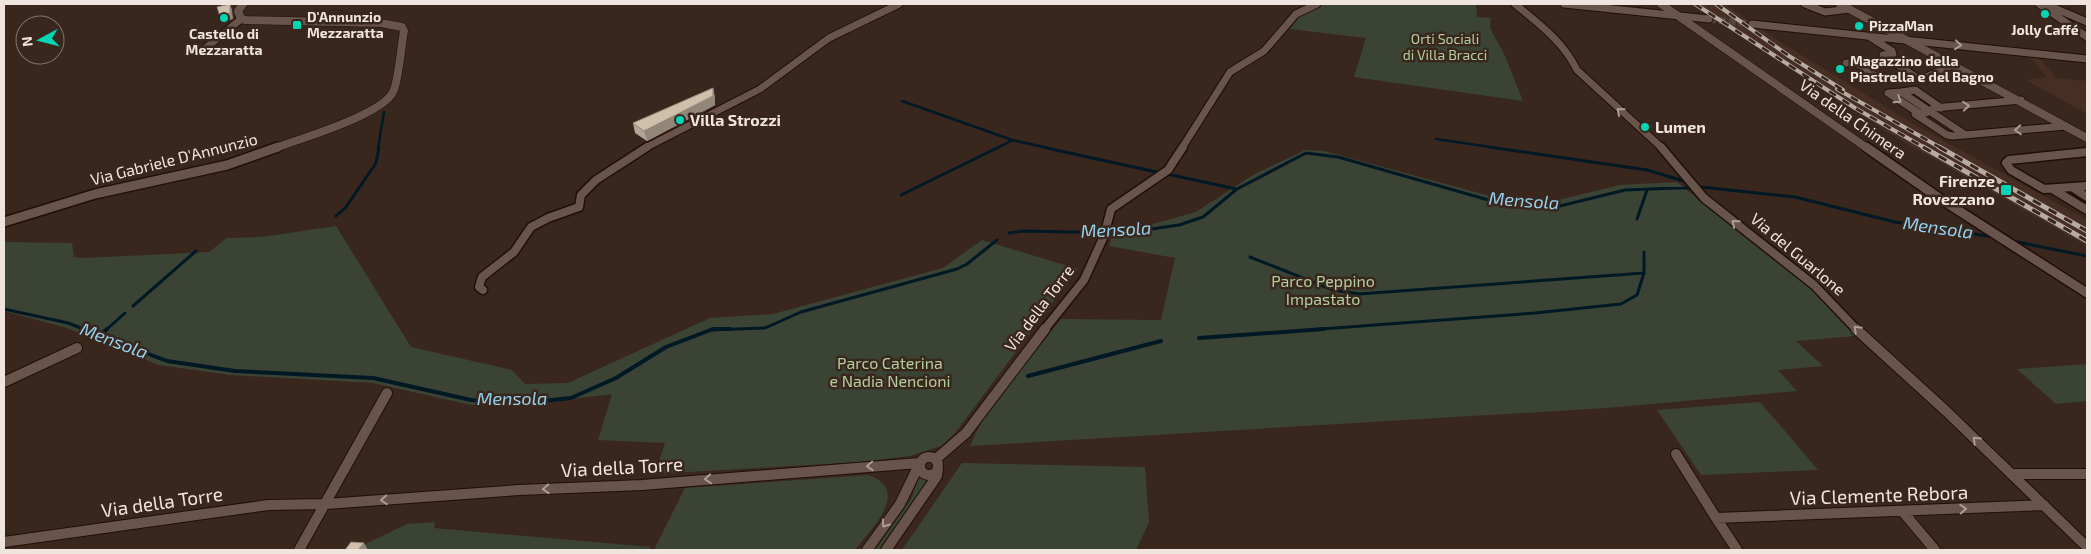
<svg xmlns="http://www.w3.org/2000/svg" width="2091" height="554" font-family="'Exo 2',sans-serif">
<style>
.built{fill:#462e23}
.green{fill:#3b4434}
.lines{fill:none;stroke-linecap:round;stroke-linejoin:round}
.stream-far2{stroke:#001925;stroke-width:2.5}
.stream-far1{stroke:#001925;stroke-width:3}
.stream{stroke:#001925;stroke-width:4}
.minor-tunnel{stroke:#54433b;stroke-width:7;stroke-dasharray:7 3;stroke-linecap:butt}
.minor-far2-casing{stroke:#1f0f07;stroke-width:9}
.minor-far1-casing{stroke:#1f0f07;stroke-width:11}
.minor-casing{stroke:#1f0f07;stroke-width:12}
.tertiary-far1-casing{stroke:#1f0f07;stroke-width:9}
.tertiary-casing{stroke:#1f0f07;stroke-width:12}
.minor-far2{stroke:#69544b;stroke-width:7}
.minor-far1{stroke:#69544b;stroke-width:8}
.minor{stroke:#69544b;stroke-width:10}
.tertiary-far1{stroke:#69544b;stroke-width:8}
.tertiary{stroke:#69544b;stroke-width:9}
.rail-far1-casing{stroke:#b7aaa3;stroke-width:4}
.rail-casing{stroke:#b7aaa3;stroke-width:5}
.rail-far1{stroke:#39271e;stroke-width:2.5;stroke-dasharray:8;stroke-linecap:butt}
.rail{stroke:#39271e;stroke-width:3;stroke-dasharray:9;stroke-linecap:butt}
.wall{fill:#b2a594}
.shaded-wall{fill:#918678}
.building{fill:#cfc0ac;stroke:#918678}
.oneway{stroke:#ac9c94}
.poi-dot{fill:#01d5b6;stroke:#39271e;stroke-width:2}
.labels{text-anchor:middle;stroke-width:5;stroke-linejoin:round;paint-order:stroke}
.far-poi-label{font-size:14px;font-weight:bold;fill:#f0e4de;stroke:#39271e;text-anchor:start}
.far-park-label{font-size:14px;fill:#b3ce9d;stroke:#39271e}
.street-label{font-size:16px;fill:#f0e4de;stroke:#39271e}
.poi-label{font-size:16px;font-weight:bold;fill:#f0e4de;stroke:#39271e;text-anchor:start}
.park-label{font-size:16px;fill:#b3ce9d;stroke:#39271e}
.water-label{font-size:18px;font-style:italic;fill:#95d1ed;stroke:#39271e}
.near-street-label{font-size:19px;fill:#f0e4de;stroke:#39271e}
</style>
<rect width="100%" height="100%" fill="#39271e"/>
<path class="built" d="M1691 4H1725L1774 38 1917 126 2087 220V246L1887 132Z
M2027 54 2037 55 2056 78 2087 81V114L2026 80 2047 77Z"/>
<path class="green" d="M1323 4H1476L1477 17 1491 18 1490 28 1505 56 1523 101 1354 77 1366 38 1290 29 1301 14Z
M1305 150 1324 151 1497 198 1531 201 1558 200 1620 185 1677 182 1842 313 1855 336 1796 341 1823 366 1778 370 1797 391 1606 408 970 446 984 416 1061 319 1161 320 1175 258 1109 246 1115 227H1142L1196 212 1253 175Z
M336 226 411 347 512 370 525 384 568 383 710 318 773 314 943 268 982 240 1078 269 955 433 941 446 910 456 860 462 655 474 665 443 598 440 612 394 521 405H471L373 383 230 375 159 365 67 328 4 311V242L72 243 74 257 85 258 209 252 227 238 262 237Z
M2087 364V401L2056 404 2017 369Z
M1760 402 1818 470 1701 475 1657 410Z
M962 463 1145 467 1149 522 1136 550H902Z
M868 475C912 490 871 529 855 550H654L685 488Z
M920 476 931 478 879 550H875L911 499Z
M435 522 434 528 651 547 649 550H353L407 524Z"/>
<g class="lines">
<path class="stream-far2" d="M902 101 1012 140 1048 148
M1436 139 1497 148
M378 148 384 112
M997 148 1011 141"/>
<path class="stream-far1" d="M1042 147 1161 173
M1489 147 1647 170 1684 181 1690 189
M1167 174 1236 189
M901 195 999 147
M336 216 346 207 376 163 379 147
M1637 219 1647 190
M1009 233 1023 231 1124 233 1179 225 1203 217 1237 189 1306 153 1338 157 1492 201 1560 206 1625 190 1701 187 1795 197 1895 222 1994 237
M2012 241 2087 256
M1250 257 1333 290 1359 294 1644 273
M133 306 196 251
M4 309 68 323 86 330
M106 330 125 313
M711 330 765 328 801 312 957 269 967 264 997 240
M1308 330 1535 313 1621 304 1637 295 1644 273V252"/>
<path class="stream" d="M83 329 167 361 235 371 373 378 471 400 523 403 571 398 616 378 666 347 713 329H730
M99 336 107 329
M1199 338 1324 329
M1028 376 1161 341"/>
<path class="minor-tunnel" d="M1709 19 1752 24"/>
<defs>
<path id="minor-far2" d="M1515 4C1539 24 1563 41 1577 70L1662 148
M1564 4 1709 19
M1805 4 1825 12 1850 9
M2039 4 2087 37
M2045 4 2087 22
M1752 24 2087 59
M1870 37 1892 51 1893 54 1883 55 1920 80 1954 64
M201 52 241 19
M1846 63H1895
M1858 64 1877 77
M1901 92 1915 90 1941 108
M2021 100 1934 108 1926 113 1915 114 1947 135 1953 136 2066 126
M1919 113 1888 93 1901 92 1964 134
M645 148 760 89 829 38 899 4
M1182 148 1230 72 1264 51 1296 14 1317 4"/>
<path id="minor-far1" d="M1661 147 1704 198 1814 285 1857 330
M2087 152 2009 160 2006 163 2011 170 2044 189 2087 186
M2073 188 2087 197
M2054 190 2087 210
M483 290 479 287 482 277 514 252 531 227 548 218 579 207 581 195 596 180 647 147
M1044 330 1084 280 1104 236 1111 209 1168 170 1183 147"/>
<path id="minor" d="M1856 329 1946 411 2087 547
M4 382 77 348
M1676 454 1716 518 2044 505
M920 466a9 9 0 1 1 18 0a9 9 0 1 1-18 0Z
M936 459 966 433 1045 329
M2011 474H2087
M1903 512 1935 550
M1716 518 1737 550
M4 542 268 505 326 504 519 490 642 485 919 463
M299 550 387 393
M867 550 900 504 918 467
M886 550 937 476 938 468"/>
<path id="tertiary-far1" d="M243 4 238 11 241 19 246 20 381 23 402 27 404 31C401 46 399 80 393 92 382 115 299 139 275 148
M1661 4 1867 148
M1840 4 2087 138"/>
<path id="tertiary" d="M1866 147 1939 198 2087 293
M4 222 95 194 227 165 278 147"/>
</defs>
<use href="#minor-far2" class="minor-far2-casing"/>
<use href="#minor-far1" class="minor-far1-casing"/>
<use href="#minor" class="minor-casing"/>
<use href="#tertiary-far1" class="tertiary-far1-casing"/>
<use href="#tertiary" class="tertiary-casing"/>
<use href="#minor-far2" class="minor-far2"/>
<use href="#minor-far1" class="minor-far1"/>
<use href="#minor" class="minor"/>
<use href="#tertiary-far1" class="tertiary-far1"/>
<use href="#tertiary" class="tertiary"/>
<defs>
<path id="rail-far1" d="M1695 4 1855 108 1925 148
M1716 4 1789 56 1843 90
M1837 89 1941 148"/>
<path id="rail" d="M1923 147 2087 241
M1939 147 2087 231"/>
</defs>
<use href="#rail-far1" class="rail-far1-casing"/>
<use href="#rail" class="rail-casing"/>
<use href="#rail-far1" class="rail-far1"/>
<use href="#rail" class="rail"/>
</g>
<path class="wall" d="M713 88 715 98V105L647 141 635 133 633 123Z"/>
<path class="shaded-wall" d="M230 4 232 10 233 19 223 22 220 16Z
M713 88 715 98V105L647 141 644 131Z
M364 543 368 550H358Z"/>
<path class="building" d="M230 4V13L220 16 217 7Z
M713 88V96L644 131 633 123Z
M351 542 364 543 358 550H345Z"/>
<defs><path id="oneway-chevron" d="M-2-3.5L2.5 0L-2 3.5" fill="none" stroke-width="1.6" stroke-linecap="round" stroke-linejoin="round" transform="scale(1.25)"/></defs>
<g class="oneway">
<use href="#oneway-chevron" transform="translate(1958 45) rotate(6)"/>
<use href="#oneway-chevron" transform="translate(1898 100) rotate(34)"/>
<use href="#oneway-chevron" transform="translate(1966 106) rotate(-5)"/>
<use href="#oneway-chevron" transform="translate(1620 111) rotate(-140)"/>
<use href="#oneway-chevron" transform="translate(2018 130) rotate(175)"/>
<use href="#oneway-chevron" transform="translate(1735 223) rotate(-140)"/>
<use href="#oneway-chevron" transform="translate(1857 329) rotate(-135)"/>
<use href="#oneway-chevron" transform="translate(1976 440) rotate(-136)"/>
<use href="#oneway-chevron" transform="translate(870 466) rotate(177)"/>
<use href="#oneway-chevron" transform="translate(708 479) rotate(175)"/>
<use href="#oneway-chevron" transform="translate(546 489) rotate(177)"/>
<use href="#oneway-chevron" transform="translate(384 500) rotate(176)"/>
<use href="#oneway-chevron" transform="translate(1963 509) rotate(-3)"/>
<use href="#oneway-chevron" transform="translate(885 524) rotate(126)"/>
</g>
<g class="poi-dot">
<circle cx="2045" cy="14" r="5"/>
<circle cx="224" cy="18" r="5"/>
<rect x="292" y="20" width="10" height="10" rx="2.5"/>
<circle cx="1859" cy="26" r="5"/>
<circle cx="1840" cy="69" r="5"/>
<circle cx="680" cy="120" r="5"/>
<circle cx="1645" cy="127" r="5"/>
<rect x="2000" y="184" width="12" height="12" rx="2.5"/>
</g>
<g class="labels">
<g class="far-poi-label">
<text x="307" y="22">D'Annunzio<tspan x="307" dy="16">Mezzaratta</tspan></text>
<text x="1869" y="31">PizzaMan</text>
<text x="2045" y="35" text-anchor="middle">Jolly Caffé</text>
<text x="224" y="39" text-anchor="middle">Castello di<tspan x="224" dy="16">Mezzaratta</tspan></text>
<text x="1850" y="66">Magazzino della<tspan x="1850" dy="16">Piastrella e del Bagno</tspan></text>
</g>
<g class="far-park-label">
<text x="1445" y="44">Orti Sociali<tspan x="1445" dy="16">di Villa Bracci</tspan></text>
</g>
<g class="street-label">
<text transform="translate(1853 119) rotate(35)" y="6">Via della Chimera</text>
<text transform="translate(174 159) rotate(-14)" y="6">Via Gabriele D'Annunzio</text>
<text transform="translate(1798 254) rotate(40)" y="6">Via del Guarlone</text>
<text transform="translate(1039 308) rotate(-53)" y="6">Via della Torre</text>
</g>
<g class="poi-label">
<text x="690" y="126">Villa Strozzi</text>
<text x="1655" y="133">Lumen</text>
<text x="1995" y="187" text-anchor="end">Firenze<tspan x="1995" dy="18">Rovezzano</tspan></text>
</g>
<g class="park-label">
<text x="1323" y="287">Parco Peppino<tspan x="1323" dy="18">Impastato</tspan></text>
<text x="890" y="369">Parco Caterina<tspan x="890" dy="18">e Nadia Nencioni</tspan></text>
</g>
<g class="water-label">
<text transform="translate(1524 201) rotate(4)" y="6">Mensola</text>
<text transform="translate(1938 228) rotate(8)" y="6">Mensola</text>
<text transform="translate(1116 230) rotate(-3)" y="6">Mensola</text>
<text transform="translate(114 341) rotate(21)" y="6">Mensola</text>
<text x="512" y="405">Mensola</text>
</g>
<g class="near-street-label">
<text transform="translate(622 467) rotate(-3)" y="7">Via della Torre</text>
<text transform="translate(1879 495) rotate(-2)" y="7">Via Clemente Rebora</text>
<text transform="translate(162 502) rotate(-8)" y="7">Via della Torre</text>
</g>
</g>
<rect width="2091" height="554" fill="none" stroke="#f0e4de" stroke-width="10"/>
<g transform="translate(40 40) rotate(263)"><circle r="24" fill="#39271e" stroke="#82736b"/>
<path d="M0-4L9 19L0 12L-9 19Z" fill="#01d5b6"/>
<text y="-8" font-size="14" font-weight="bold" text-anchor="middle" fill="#f0e4de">N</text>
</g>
</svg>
